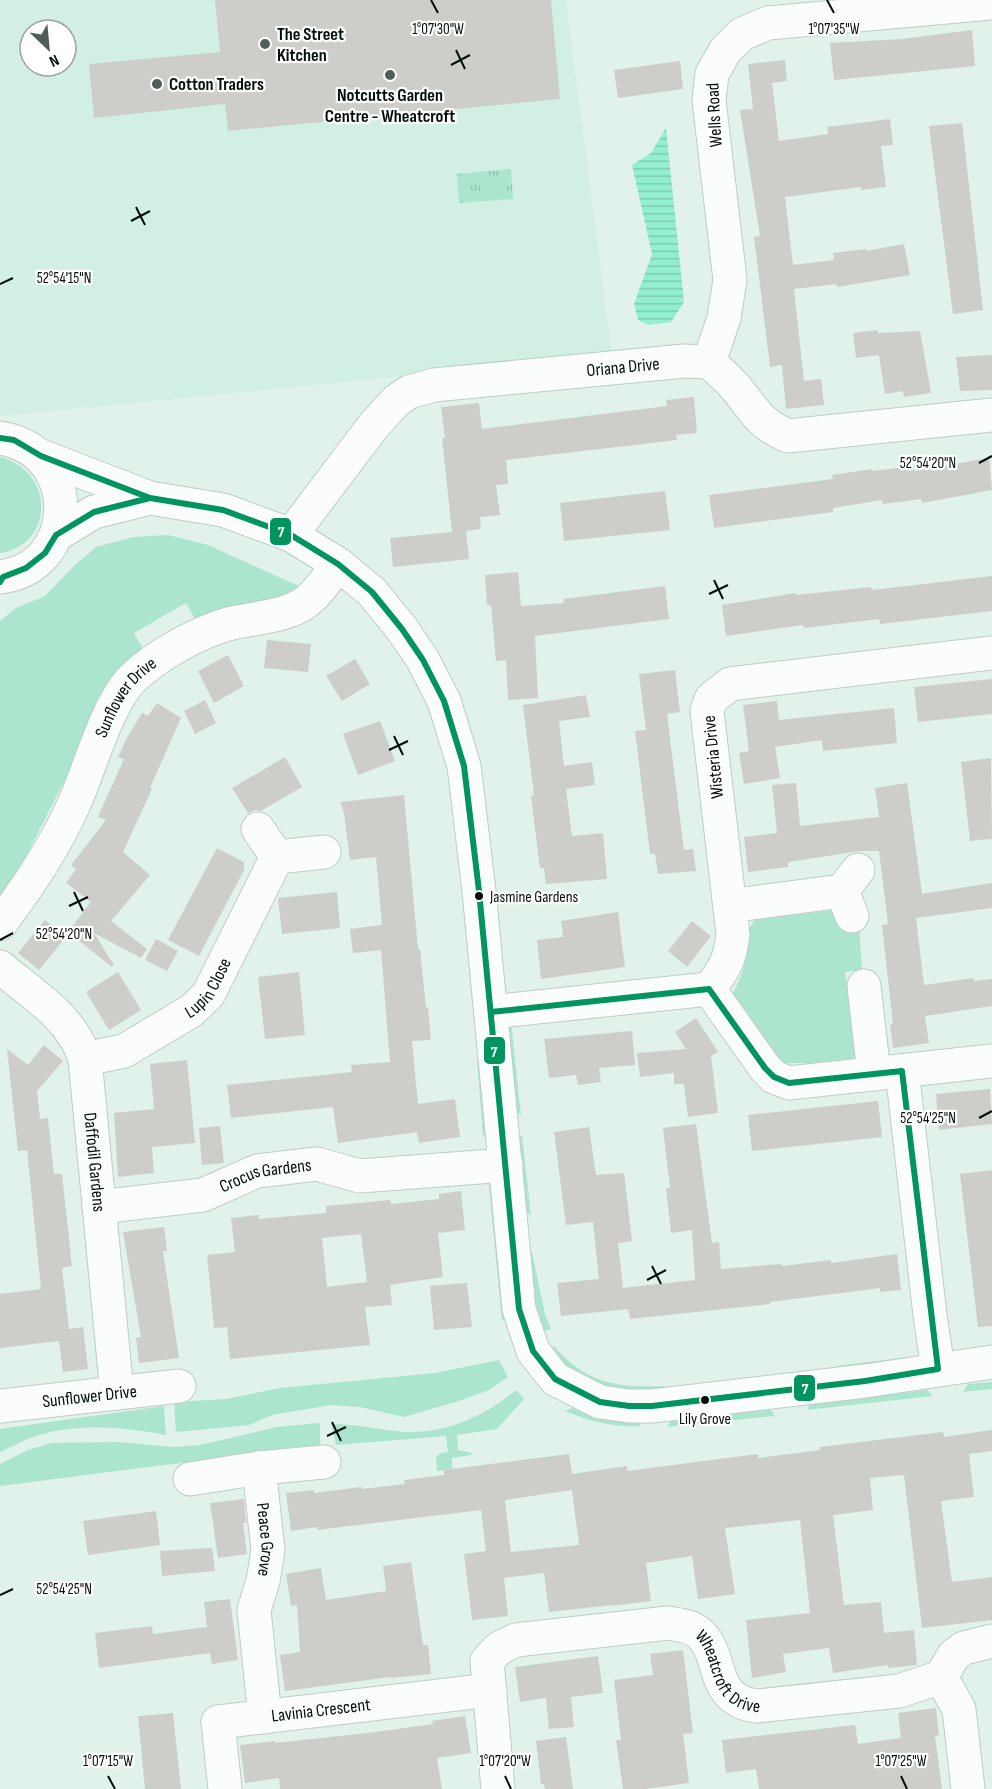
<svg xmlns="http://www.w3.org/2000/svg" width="992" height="1789" font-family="'Sofia Sans Condensed',sans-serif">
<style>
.built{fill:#d1f0e3;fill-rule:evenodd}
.green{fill:#abe5ce}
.park{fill:url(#park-tufts)}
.water{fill:url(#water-rules)}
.building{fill:#cdcec9;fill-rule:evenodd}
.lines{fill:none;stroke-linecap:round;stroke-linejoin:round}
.minor-casing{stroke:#beccc6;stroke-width:35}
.minor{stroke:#fafdfc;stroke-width:33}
.bus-1-casing{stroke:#fff;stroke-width:10}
.bus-1{stroke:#00945e;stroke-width:6}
.ticks{fill:none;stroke:#040e0a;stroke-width:2}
.poi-dot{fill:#515e58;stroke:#fff;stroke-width:2}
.bus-dot{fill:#040e0a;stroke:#fff;stroke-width:2}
.labels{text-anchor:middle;stroke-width:4.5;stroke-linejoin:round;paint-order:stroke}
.bus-label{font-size:16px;fill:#040e0a;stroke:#fff;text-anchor:start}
.poi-label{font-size:18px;font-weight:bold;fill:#040e0a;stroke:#fff;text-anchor:start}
.street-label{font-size:18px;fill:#040e0a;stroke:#fff}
.ticks-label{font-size:15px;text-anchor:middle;fill:#040e0a;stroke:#fff;stroke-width:4.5;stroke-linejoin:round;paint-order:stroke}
.line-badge{stroke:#fff;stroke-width:2}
.badge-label{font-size:16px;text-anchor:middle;font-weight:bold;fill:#fff}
</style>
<defs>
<pattern id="park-tufts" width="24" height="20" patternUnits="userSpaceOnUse" patternTransform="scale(1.5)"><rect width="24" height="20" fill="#abe5ce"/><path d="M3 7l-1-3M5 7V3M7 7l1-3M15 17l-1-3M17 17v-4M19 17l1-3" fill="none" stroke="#92c3b0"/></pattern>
<pattern id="water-rules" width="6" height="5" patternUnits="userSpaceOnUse" patternTransform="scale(1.5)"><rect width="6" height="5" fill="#94efce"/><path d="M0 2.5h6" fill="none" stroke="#7eccb0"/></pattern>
</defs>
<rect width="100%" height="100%" fill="#e0f2ea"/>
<path class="built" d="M0 0H566L612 356 0 416ZM30 30H66V66H30Z"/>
<path class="green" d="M0 457C57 472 53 546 0 553Z
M168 535 208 545 303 588 295 596 197 622 186 603 134 633 145 652 98 697 78 754 15 878 0 900V621L16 608 45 596 74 566 96 547 134 537Z
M833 910 859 925 862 970 845 972 858 1058 811 1063H782L741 1012 733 993C739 981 744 970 746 957 749 937 742 938 755 920Z
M511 1021 521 1115 514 1109 506 1032Z
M477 1058 482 1059 488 1129 483 1137Z
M522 1135 531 1216 524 1210 517 1139Z
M488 1176 496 1188 509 1315 502 1321Z
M532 1252 545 1314 551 1329 545 1331 534 1303 529 1256Z
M554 1346C585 1383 617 1388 664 1386L661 1391 615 1392 571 1373 549 1349Z
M917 1356 903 1364 841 1371 836 1366Z
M499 1360 508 1377 489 1390 459 1401 404 1417 360 1407 330 1405 272 1415 249 1425 176 1432 174 1402 226 1399 280 1388 435 1373Z
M992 1382V1389L963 1392 968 1384Z
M516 1390 524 1399 497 1429 457 1435 458 1450 472 1453 471 1455 452 1458V1469L437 1471 436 1457 441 1453 448 1452 446 1436 336 1445 331 1424C357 1424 380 1430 405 1432 446 1434 485 1416 516 1390Z
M927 1390 933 1396 807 1410 810 1404Z
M164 1406 166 1435C125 1427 80 1423 39 1435 26 1439 13 1446 0 1452V1429Z
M572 1408C594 1418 613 1420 637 1420L641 1426C613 1427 591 1422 565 1411Z
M770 1409 775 1416 667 1427 671 1421Z
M320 1423V1445L0 1486V1464L28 1450 51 1443 119 1442 174 1447 200 1445 277 1427Z"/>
<path class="park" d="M511 169 513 199 459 203 457 174Z"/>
<path class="water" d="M666 128 684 302 671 322 648 325 638 320 634 304 652 254 632 165 651 153Z"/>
<path class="building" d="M215 0H551L560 99 228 131 225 104 94 118 89 64 220 52Z
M972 30 975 66 834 80 830 43 902 39Z
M785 60 787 81 772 83 779 141 828 134 827 127 890 119 893 145 881 146 886 187 861 190V187L785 197 793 265 834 260 833 253 866 249V251L904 244 910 275 837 287V284L794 289 804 381 821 379 824 405 786 409 782 365 770 367 754 237 760 236 740 110 753 109 748 64Z
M680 61 683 89 618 98 614 70Z
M962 123 983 310 953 314 929 126Z
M878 330V333L920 331 931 393 904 397 903 391 885 394 879 355 856 358 853 333Z
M992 355V390L960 391 956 357Z
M694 397 697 433 676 435 677 440 506 460 508 484 496 485 500 515 480 517 481 529 466 531 469 559 393 567 390 538 452 532 442 438H445L441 407 479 403 482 429 667 406 666 400Z
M989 458 992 490 922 503 921 499 883 504 882 500 833 508V512L714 528 709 495 833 479 832 475 872 469V471L914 466V471Z
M665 491 670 530 564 541 560 503Z
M518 572 521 606 564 603 563 599 665 586 669 619 535 636 538 698 508 700 506 660 496 661 491 605H487L485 575Z
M992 576V611L880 624 879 619 804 628 803 625 726 636 722 605 796 593 797 595 871 587 872 590Z
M267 640 311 644 308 672 264 668Z
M228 655 244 686 214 703 198 671Z
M355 659 370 684 342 701 326 676Z
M675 670 680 712 667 714 684 850 693 849 696 871 658 874 655 854H650L635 731 646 730 639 674Z
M992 679V714L918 722 914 687Z
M586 695 590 717 559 721 564 766 592 762 595 785 566 789 572 836 603 833 607 879 546 884 544 868H540L531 796 534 795 523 705Z
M205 700 216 723 195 734 184 711Z
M777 701 779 720 894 708 897 743 823 751 822 740 775 747 780 778 744 784 739 753 749 751 743 705Z
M157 703 181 718 150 788 152 789 123 852 150 875 111 921 147 949 141 958 94 933 114 965 112 967 68 932 91 902 66 883 76 869 71 865 106 820 98 817 124 759 118 757 128 736 142 713 148 716Z
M380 721 395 761 358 775 343 734Z
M285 757 302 787 261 811 256 810 248 813 232 788Z
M991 758 992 839 970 841 961 762Z
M796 783 800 826 879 817 875 788 907 783 922 894 992 883V908L916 918 924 985 974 978V981L992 979V1006L925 1016 929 1043 893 1048 890 1024H893L882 925 888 924 879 851H860L788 862V867L748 872 744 837 777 833 772 785Z
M404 795 418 949H420L426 1008 428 1007 431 1040 412 1041 418 1104 455 1099 460 1137 419 1143 417 1132 338 1143 333 1107 231 1118 227 1085 352 1072 351 1065 390 1062 381 950 353 953 350 929 382 925 376 857 350 860 344 813 340 802Z
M217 848 244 862V870L199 956 168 940Z
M337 892 340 928 282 934 278 898Z
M618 912 625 967 541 979 537 940 563 937 561 921Z
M45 920 66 937 39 970 18 953Z
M692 921 711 936 687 967 668 951Z
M156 939 178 951 167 971 145 960Z
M118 972 141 1010 109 1030 86 992Z
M299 972 305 1035 265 1039 258 977Z
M696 1018 718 1052 711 1056 718 1113 688 1117 684 1084H674V1073L640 1077 637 1053 686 1049 675 1032Z
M632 1031 635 1065 599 1068 601 1082 578 1085 576 1075 549 1078 544 1039Z
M44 1045 63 1061 37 1091 40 1119 48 1118 54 1174H62L72 1266 62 1268 69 1329 83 1327 88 1369 63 1372 59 1341 0 1348V1294L41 1289 27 1150 18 1151 7 1049 28 1065Z
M187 1060 195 1143 152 1147 154 1173 118 1177 114 1113 154 1109 150 1064Z
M990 1089 992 1124 939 1130 936 1094Z
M878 1101 882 1137 752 1151 748 1115Z
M696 1124 712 1243 719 1242 721 1269 781 1264 782 1266 831 1260V1263L897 1254 901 1290 880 1292V1288L770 1302V1304L630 1319 628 1309 561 1316 557 1283 599 1279 593 1222 566 1225 554 1132 589 1127 596 1175 624 1173 632 1241 618 1243 623 1288 695 1280 692 1230 671 1233 666 1188H670L663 1128Z
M220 1126 224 1163 202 1165 199 1128Z
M992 1170V1326L978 1327 960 1174Z
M461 1191 465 1230 438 1233 443 1277 390 1285 392 1305 365 1307 370 1345 230 1359 227 1327 214 1328 207 1255 235 1252 231 1218 259 1215V1219L326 1213V1206L390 1200 391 1204 439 1199V1194ZM361 1234 367 1282 327 1287 322 1238Z
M164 1227 167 1251H163L179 1358 139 1363 136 1338 141 1337 123 1232Z
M467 1283 472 1327 434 1330 430 1286Z
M992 1430V1451L969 1454 974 1497 941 1501 952 1582 992 1577V1620L922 1628 904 1475 870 1478 873 1510 833 1515 844 1605 881 1602 884 1633 914 1630 917 1665 888 1668V1665L833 1673 829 1648 783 1654 786 1672 752 1678 746 1620 810 1613 800 1520 725 1528 735 1594 698 1599 692 1556 646 1563 651 1601 612 1606V1605L549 1612 544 1573 504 1578 508 1616 472 1620 464 1554 486 1551 481 1510 317 1530V1527L291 1531 286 1493 314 1490V1493L362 1487V1489L405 1484 404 1480 444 1475V1470L569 1454 572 1474 627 1466V1471L758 1454V1458L820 1450V1447L943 1432 944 1437ZM572 1490 579 1545 511 1552 505 1500Z
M244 1499 246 1523H243L247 1554 218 1558 210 1503Z
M156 1511 160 1545 88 1555 83 1521Z
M212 1548 215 1571 162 1576 160 1551Z
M411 1562 423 1645H428L431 1674 390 1678V1677L285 1691 280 1655 300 1652 297 1605 291 1606 286 1574 321 1568 326 1600 386 1591 383 1566Z
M230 1599 238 1660 212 1664 210 1653 99 1668 95 1633 152 1626 153 1634 207 1627 204 1602Z
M683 1650 693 1733 683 1734 689 1783 646 1789H623L616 1740H621L614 1680 653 1675 650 1654Z
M598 1656 603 1693 571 1697 574 1727 549 1729 546 1698 520 1702 515 1667Z
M936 1708 939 1735 935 1736 942 1789H759L756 1769 726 1773 722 1740 855 1725 858 1744 901 1738 898 1713Z
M173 1713 181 1789H145L138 1716Z
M465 1716 471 1753 437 1758 442 1789H280L279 1778 245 1783 240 1745 275 1741V1743L376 1732 433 1724 432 1721Z
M566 1737 573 1789H545L544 1784H541L536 1741Z"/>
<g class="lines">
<defs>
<g id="minor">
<path d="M709 362 724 318 730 280 709 100 712 74 725 51 742 34 768 23 992 3"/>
<path d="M0 438C83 451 79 568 0 577"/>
<path d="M41 456 150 498 223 510 291 535 338 564 372 592 402 629 423 660 444 701 464 766 479 891 519 1309 533 1351 555 1379 600 1402 629 1406H652L865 1381 992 1362"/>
<path d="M56 535 94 512 150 498"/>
<path id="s1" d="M291 535 374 425 396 401 409 392 434 385 684 361 709 362C718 370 729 379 736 388 756 412 758 423 788 436L992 415"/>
<path d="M277 857 324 852"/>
<path d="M730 906 842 891"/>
<path d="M852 916 842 891 858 870"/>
<path id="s2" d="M0 924C28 887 55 847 74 804 90 769 107 703 133 678 157 655 197 633 228 624 251 618 287 617 306 602 319 592 329 577 338 564"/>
<path id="s3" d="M0 967C32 994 72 1017 85 1059L117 1393"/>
<path d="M864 986 874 1074"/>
<path d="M709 989C725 969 730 959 733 934L707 711 711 699 730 684 992 653"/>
<path d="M709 989 765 1068 774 1077 789 1083 992 1061"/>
<path d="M491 1012 709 989"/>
<path id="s4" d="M85 1059 124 1051 191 1011 208 995 277 857 258 829"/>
<path d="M902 1071 930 1315 938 1369"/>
<path id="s5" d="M99 1207 203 1195 257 1171 317 1164 360 1176 506 1165"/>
<path id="s6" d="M0 1406 179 1386"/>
<path d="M259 1468 324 1462"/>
<path id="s7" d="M190 1479 259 1468 268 1550 263 1581 254 1610 265 1717"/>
<path d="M941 1677 959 1709 968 1789"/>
<path id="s8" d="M225 1789 218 1722 490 1690"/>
<path id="s9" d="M498 1789 487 1661 499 1648 516 1640 668 1623C679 1625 691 1626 699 1633 725 1655 708 1700 757 1706L899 1691 941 1677 954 1655 964 1648 992 1641"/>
</g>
</defs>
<use href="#minor" class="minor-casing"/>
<use href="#minor" class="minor"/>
<defs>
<path id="bus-1" d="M0 438 14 440 41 456 150 498 223 510 291 535 338 564 372 592 402 629 423 660 444 701 464 766 479 891 519 1309 533 1351 555 1379 600 1402 629 1406H652L865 1381 938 1369 902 1071 789 1083 774 1077 765 1068 709 989 491 1012
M0 582 3 577 26 568 45 553 56 535 94 512 150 498"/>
</defs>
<use href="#bus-1" class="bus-1-casing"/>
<use href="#bus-1" class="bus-1"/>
</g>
<path class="ticks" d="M431 0 438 13M827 0 834 13M456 50 465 69M451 65 470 55M136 207 145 225M131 221 150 211M0 284 13 278M979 463 992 456M714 580 723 599M709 594 728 585M394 736 403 755M389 750 408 741M74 892 83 911M69 906 88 897M0 940 13 933M979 1118 992 1111M652 1266 661 1284M647 1280 666 1270M332 1422 341 1441M327 1436 346 1427M0 1595 13 1589M108 1776 115 1789M505 1776 511 1789M901 1776 907 1789"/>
<g class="poi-dot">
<circle cx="265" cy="44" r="6"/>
<circle cx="390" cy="75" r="6"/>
<circle cx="157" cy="84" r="6"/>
</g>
<g class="bus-dot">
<circle cx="479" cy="896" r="5"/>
<circle cx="705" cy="1400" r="5"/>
</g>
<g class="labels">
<g class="bus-label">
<text x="490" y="902">Jasmine Gardens</text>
<text x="705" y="1424" text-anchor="middle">Lily Grove</text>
</g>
<g class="poi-label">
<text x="277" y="40">The Street<tspan x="277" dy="21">Kitchen</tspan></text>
<text x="169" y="90">Cotton Traders</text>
<text x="390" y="101" text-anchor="middle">Notcutts Garden<tspan x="390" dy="21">Centre - Wheatcroft</tspan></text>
</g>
<g class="street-label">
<text transform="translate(714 115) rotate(-93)" y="6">Wells Road</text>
<text dy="6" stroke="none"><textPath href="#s1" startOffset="402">Oriana Drive</textPath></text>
<text dy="6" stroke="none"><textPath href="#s2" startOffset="261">Sunflower Drive</textPath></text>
<text transform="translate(713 757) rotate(-96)" y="6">Wisteria Drive</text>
<text dy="6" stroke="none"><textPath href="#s4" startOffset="147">Lupin Close</textPath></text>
<text dy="6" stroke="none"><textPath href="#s3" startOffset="231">Daffodil Gardens</textPath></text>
<text dy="6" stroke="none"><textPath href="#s5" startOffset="171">Crocus Gardens</textPath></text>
<text dy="6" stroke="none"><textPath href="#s6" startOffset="90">Sunflower Drive</textPath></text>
<text dy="6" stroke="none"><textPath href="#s7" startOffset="142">Peace Grove</textPath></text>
<text dy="6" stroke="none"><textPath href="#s9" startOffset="402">Wheatcroft Drive</textPath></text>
<text dy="6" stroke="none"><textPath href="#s8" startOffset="171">Lavinia Crescent</textPath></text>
</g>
</g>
<g class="ticks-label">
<text x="438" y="34">1°07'30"W</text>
<text x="834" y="34">1°07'35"W</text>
<text x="64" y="283">52°54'15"N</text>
<text x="928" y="468">52°54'20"N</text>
<text x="64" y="939">52°54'20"N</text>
<text x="928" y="1123">52°54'25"N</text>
<text x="64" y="1594">52°54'25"N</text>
<text x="108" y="1766">1°07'15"W</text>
<text x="505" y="1766">1°07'20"W</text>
<text x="901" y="1766">1°07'25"W</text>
</g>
<g class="line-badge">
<rect x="269" y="517" width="23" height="29" rx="6" fill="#00945e"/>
<rect x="483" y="1036" width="23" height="29" rx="6" fill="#00945e"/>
<rect x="793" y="1374" width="23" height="28" rx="6" fill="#00945e"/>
</g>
<g class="badge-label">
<text x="281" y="537">7</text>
<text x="494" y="1057">7</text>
<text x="805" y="1394">7</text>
</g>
<g transform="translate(48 48) rotate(154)"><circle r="28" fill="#ffffff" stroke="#9b9f9d" stroke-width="1.5"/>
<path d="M0-4.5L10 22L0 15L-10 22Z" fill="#515e58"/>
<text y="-9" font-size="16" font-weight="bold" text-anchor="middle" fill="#040e0a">N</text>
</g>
</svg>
